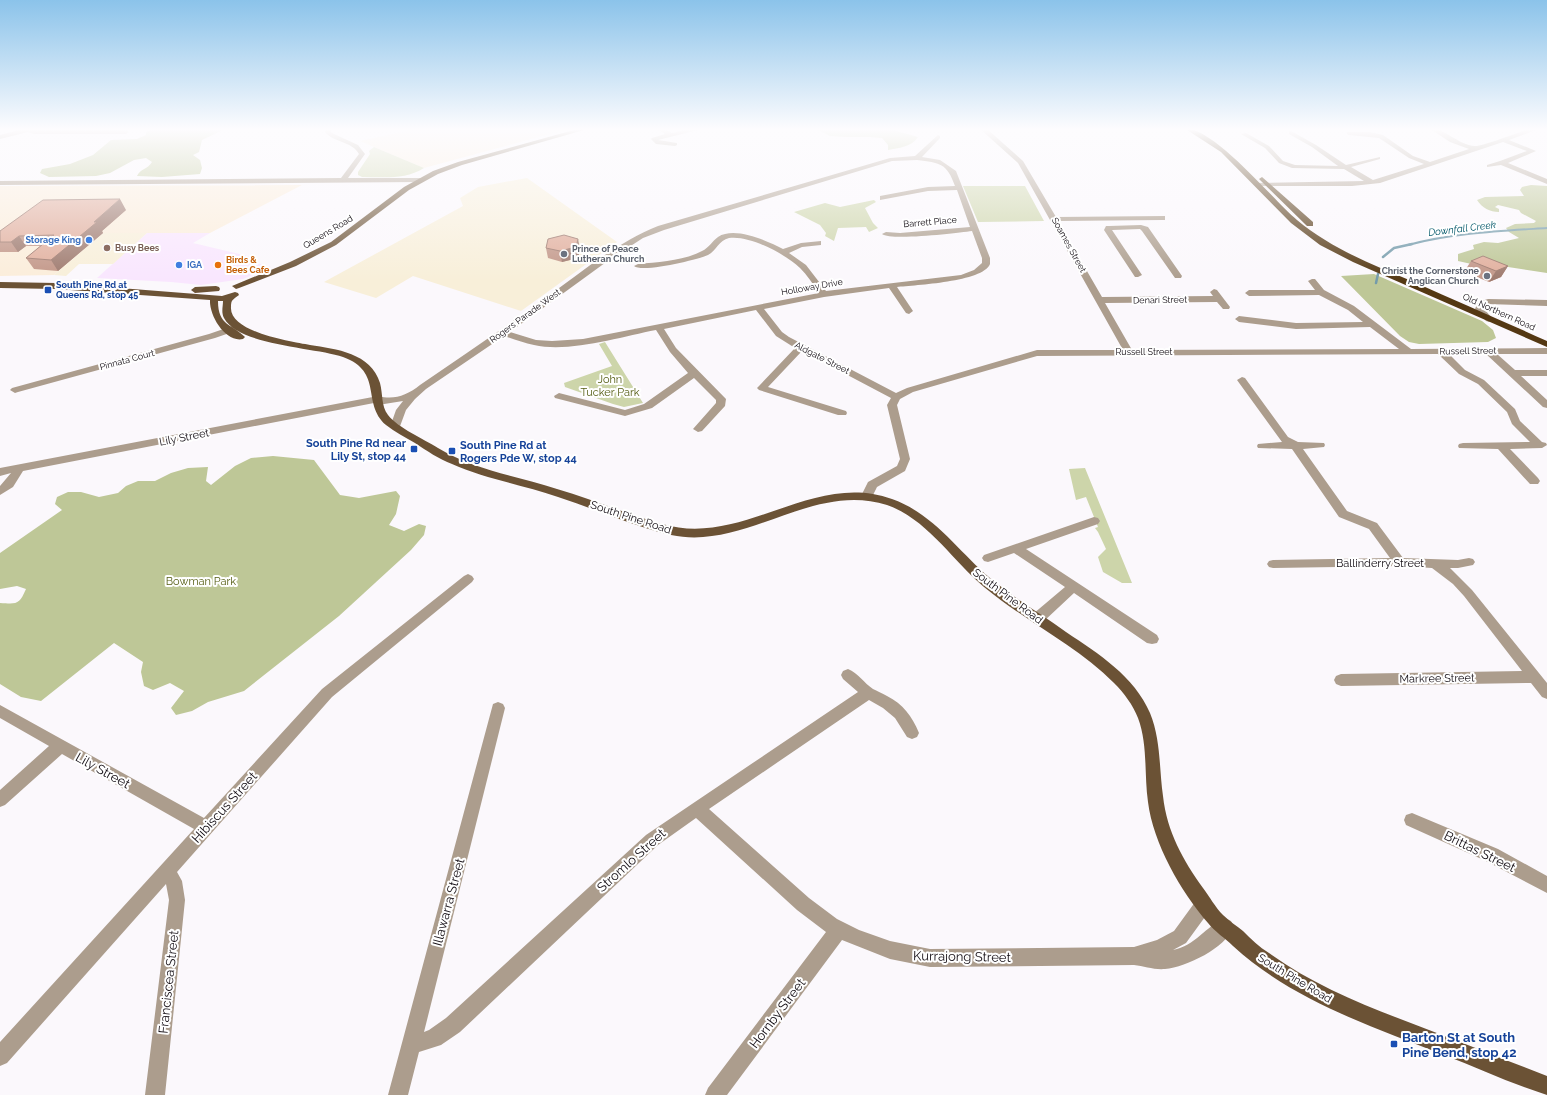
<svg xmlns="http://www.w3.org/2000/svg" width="1547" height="1095" font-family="Raleway,sans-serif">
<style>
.built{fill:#f9e6fe}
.industrial{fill:#fbedda}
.education{fill:#f8efd9}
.green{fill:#cdd5aa}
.forest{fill:#bec797}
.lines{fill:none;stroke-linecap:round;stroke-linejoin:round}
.stream-far1{stroke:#749bab;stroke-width:2}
.stream{stroke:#749bab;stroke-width:2.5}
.minor{fill:#ac9d8d;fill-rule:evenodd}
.major{fill:#6b5235;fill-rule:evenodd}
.highway{fill:#543813;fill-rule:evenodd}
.wall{fill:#c29687}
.shaded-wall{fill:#9e7a6e}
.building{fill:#e1af9d;stroke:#9e7a6e}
.shop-dot{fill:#3f7fe0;stroke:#fff;stroke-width:1.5}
.education-dot{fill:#8d6e63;stroke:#fff;stroke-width:1.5}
.worship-dot{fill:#6b7280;stroke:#fff;stroke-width:1.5}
.food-dot{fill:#e8710a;stroke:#fff;stroke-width:1.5}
.transit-dot{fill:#1a4fb4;stroke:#fff;stroke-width:1.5}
.labels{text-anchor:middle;stroke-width:4;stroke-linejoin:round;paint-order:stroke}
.far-street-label{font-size:9px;fill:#110b12;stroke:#fff}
.far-shop-label{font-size:9px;font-weight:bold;fill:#366cbe;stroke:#fff;text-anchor:end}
.far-education-label{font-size:9px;font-weight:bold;fill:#785e54;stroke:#fff;text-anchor:start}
.far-worship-label{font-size:9px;font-weight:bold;fill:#5b616d;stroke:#fff;text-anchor:start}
.far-food-label{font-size:9px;font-weight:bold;fill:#c56008;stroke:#fff;text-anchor:start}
.far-transit-label{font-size:9px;font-weight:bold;fill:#164399;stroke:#fff;text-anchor:start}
.far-water-label{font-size:10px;font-style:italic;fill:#005668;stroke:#fff}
.park-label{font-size:11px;fill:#555d14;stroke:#fff}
.street-label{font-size:11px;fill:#110b12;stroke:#fff}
.transit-label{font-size:11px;font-weight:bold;fill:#164399;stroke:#fff;text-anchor:end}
.near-street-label{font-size:13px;fill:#110b12;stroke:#fff}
.near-transit-label{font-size:13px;font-weight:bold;fill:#164399;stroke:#fff;text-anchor:start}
</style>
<rect width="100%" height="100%" fill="#fbf8fc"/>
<path class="built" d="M147 233H210L193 243 252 257 253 262 271 267 243 279 201 285 171 282 97 278Z"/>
<path class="industrial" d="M421 128H572L424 168 360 141Z
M302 185 210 233H103L54 275 0 276V186Z"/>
<path class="education" d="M527 178 617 242 521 311 413 276 376 298 324 282 463 206 460 198 478 187Z
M103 233H147L113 264H79L66 276 54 275Z"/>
<path class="green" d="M374 147 424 168C405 180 384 177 362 177L358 175V172L370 154 369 151Z
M963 186H1025L1044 221 978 222Z
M874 200 876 202 865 208 873 223 878 228 869 232 866 227 838 228 834 241 825 236 826 233 820 225 794 212 825 203 840 207Z
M605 342 643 403 624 407 613 404 565 387 564 383 612 366 599 344Z
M1085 468 1132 583H1122L1103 572 1098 557 1106 549 1098 532 1095 528 1098 527 1086 497 1076 500 1069 469Z"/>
<path class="forest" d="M155 128H227L202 140 199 152 193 155 200 160 202 168 200 174 162 177 137 176C140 169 148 169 152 162L146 158 134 160 110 173 96 176 49 177 40 173 42 169 70 164 93 155 111 140 137 139 146 135V132Z
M814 128H886L918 137C912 147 898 148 888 150V145L882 138 870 137H846L830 136Z
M1531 185 1547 186V273L1495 265H1476L1458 261V254L1474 249 1473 245 1484 242 1498 243 1519 238 1509 232 1506 228 1515 224 1534 223 1536 221 1521 213 1519 210 1498 205 1495 207 1499 209V212C1490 212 1482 208 1477 200L1485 197 1524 196 1520 190 1522 187Z
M1374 274 1482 321 1493 330 1496 338 1488 342 1419 344 1409 342 1400 336 1341 276Z
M273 456 314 460 340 495 359 498 396 491 400 496 396 514 389 525 404 531 419 524 426 526 424 535 411 550 339 616 244 691 208 702 192 711 176 715 171 708 184 691 170 683 153 690 144 686 141 672 143 662 114 643 41 701 21 697 0 684V603C17 604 19 605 26 589L17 586 0 589V553L62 510 55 504 57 497 68 492H81L99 497 118 493 126 486 138 481H155L171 473 188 468 208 467 206 481 211 485 235 466 251 458Z"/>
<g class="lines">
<path class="stream-far1" d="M1408 245C1453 233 1501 231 1547 228"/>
<path class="stream" d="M1383 257 1394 248 1412 244
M1376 283 1378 274"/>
<path class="minor" d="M27 128H38L35 130H126L129 132 126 134H34L28 132 0 139V135Z
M326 128H332L331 132 334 134 358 145 365 154 348 178H420L423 180 420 182 0 185V181L341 178 359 154C352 141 334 143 325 132Z
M655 128H663L672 133 694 128 702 129 658 140 677 143V145L675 146 656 144 651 139 652 138 665 134Z
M979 128H986L1023 161 1056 217 1165 216V220H1162L1058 221 1102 297 1213 296 1210 292 1214 289 1217 290 1230 307 1229 309H1223L1217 302 1105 303 1132 350 1399 349 1370 327 1296 329 1239 322 1235 319 1239 316 1296 323 1363 322 1348 310 1319 295 1249 296 1245 293 1249 290H1315L1308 281 1312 279H1315L1324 290 1354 306 1411 349 1547 348V354H1497L1515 370H1547V376H1521L1547 400V408L1543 407 1486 354H1449L1465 370 1484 380 1515 409 1520 421 1542 442 1546 443 1547 445 1542 448 1510 449 1538 478 1540 481 1538 484H1530L1498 449 1459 448 1458 446 1459 444 1463 443 1530 442 1512 424 1507 412 1478 384 1459 374 1438 354 1037 356 913 392 900 399 897 405 910 459 905 471 877 487 871 499H863L861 496 868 482 897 466 900 459 887 405 891 398 802 351 768 387 846 411 847 413 846 415H838L759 390 757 388 759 386 795 348 776 336 756 310 664 329 676 348 726 399 725 406 702 431 698 432 693 429 716 403V400L694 378 652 408 625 416 555 398 554 396 559 393 625 410 644 404 688 373 670 352 656 330C620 337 569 353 534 345 524 343 514 339 504 336L426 389 415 399 406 410 399 429 395 430 390 427 396 410 403 401 378 405 374 403 23 471 13 487 0 495V486L11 473 0 476V468L378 396C394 400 406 396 420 385 461 357 502 329 543 300 580 273 616 243 658 226L890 158 915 156 938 135 940 136V138L922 157 940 160 956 171 990 258C990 259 990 264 990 264 983 282 915 285 897 287L913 311 909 314 906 313 889 288 824 297 764 309 782 332 789 337 896 393 907 388 1037 350H1123L1018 163ZM917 160C940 163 947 163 955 186L928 187 880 196V200L928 191 957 190 970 227 900 233 886 232 882 234C891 241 957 233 972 231L982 258V263L974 270 961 275 826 291 806 265 789 253 802 247 821 245V241L801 243 783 249C767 241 735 226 718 237 712 241 709 248 702 251 683 261 659 262 638 264L634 266C642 273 697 260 708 255 716 251 719 240 729 238 750 235 785 254 800 268 807 275 813 284 819 293L583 339 552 341 536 340 510 332 609 260 643 238 664 230 892 161Z
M1429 128C1445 128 1458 145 1475 146 1481 147 1522 131 1532 128H1541L1509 140 1536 151 1508 163 1547 179V184L1501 165 1487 167V165L1500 161 1527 151 1503 142 1380 183 1352 186H1256L1253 184 1254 183 1364 181 1344 169 1292 168 1279 163 1265 148 1241 134 1246 133 1269 146 1283 161 1295 165 1338 166 1312 147 1289 134V132L1291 131 1316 145 1346 165 1380 157V159L1351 167 1373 180 1424 164 1409 158 1379 138 1349 135 1347 134V132H1370L1383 135 1413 156 1430 162 1469 149 1450 142Z
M1141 225 1148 227 1182 276 1181 278H1175L1142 231 1140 229 1112 230 1142 275 1138 277H1135L1104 230 1106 226H1109Z
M1488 299 1547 300V306L1487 304 1484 309 1493 319 1489 322 1486 321 1475 309 1478 302Z
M238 324 241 325 242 327 241 329 215 338 18 392 15 393 10 390 12 388 209 334Z
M1242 377 1245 378 1288 437 1298 442 1324 443 1325 445 1324 447 1303 449 1347 511 1377 523 1403 558 1458 560 1469 558 1473 559 1475 562 1473 565 1458 568H1450L1472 590 1547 683V699L1542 697 1531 683 1341 686 1336 684 1334 680 1336 676 1341 674 1522 671 1464 596 1453 584 1432 568 1400 566 1273 568 1269 567 1267 564 1269 561 1273 560 1390 558 1369 529 1339 517 1292 449 1258 448 1257 446 1258 444 1282 442 1237 380Z
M1094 517 1098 518 1100 521 1098 524 1026 549 1157 635 1159 639 1157 643 1152 644 1147 643 1074 593 1043 622 1038 623 1033 622 1032 618 1033 614 1065 587 1014 553 988 562 984 561 982 558 984 555Z
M468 574 472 576 474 579 472 582 332 697 177 872 182 881 185 900 165 1095H145L169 900 166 884 7 1063 0 1066V1042L194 829 62 754 5 805 0 807V790L49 746 0 718V705L204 818 322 689 464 576Z
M848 669C858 673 864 683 873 689 877 691 882 693 887 696 903 704 912 716 919 733L917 737 912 739 907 737 895 718 883 708 869 700 709 809 809 898 837 919 859 930 890 941 930 949 1134 947 1157 940 1174 931 1198 898 1204 896 1210 898 1212 904 1210 910 1186 943 1173 950C1195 946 1206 926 1225 918L1231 921 1234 927C1225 948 1187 967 1165 969 1154 970 1144 966 1134 965L930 967 890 959 842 940 727 1095H705L708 1088 826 932 797 910 696 818 658 845 460 1032 441 1045 419 1052 408 1095H388L493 704 498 702 503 704 505 708 424 1032 429 1030 446 1018 646 835 858 692 843 679 841 675 843 671Z
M1412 813 1498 849 1547 876V893L1486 861 1406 825 1404 820 1406 815Z"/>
<path class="major" d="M581 128H591L462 165 438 174 409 190 336 245 296 266 239 288 236 289 232 286 290 262 331 242 404 187 433 171 458 162Z
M0 282 56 283 222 296 235 292 238 293 239 295C233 300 231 299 231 307 229 332 292 342 310 345 336 349 371 353 380 383 383 394 381 406 388 415 398 428 424 439 438 448 474 470 517 476 557 489 592 499 626 514 662 524 744 548 812 470 892 499 934 514 958 551 990 578 1014 598 1041 614 1066 632 1099 654 1134 676 1150 713 1161 740 1159 768 1163 796 1167 832 1183 860 1203 888 1210 897 1215 907 1223 915 1229 921 1237 926 1243 931 1251 939 1259 947 1269 953 1317 988 1374 1009 1429 1030 1468 1045 1508 1061 1547 1076V1095C1512 1084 1478 1068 1444 1055 1370 1026 1292 1000 1233 946 1225 938 1215 932 1208 923 1181 892 1153 843 1148 802 1144 774 1148 745 1138 718 1133 705 1124 693 1114 683 1076 645 1025 621 984 587 952 560 927 519 887 505 812 481 746 551 671 535 633 526 595 509 558 497 523 485 486 479 452 464 439 459 427 451 415 443 405 437 395 432 386 425 361 403 384 372 343 357 315 347 239 346 224 318 221 312 223 307 223 301H218C218 326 232 324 245 337L243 339C225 343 209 315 210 300L56 289 0 288Z
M216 286 219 287 220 289 219 291 195 293 191 290 195 287Z"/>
<path class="highway" d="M1184 128C1215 128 1272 199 1297 220 1332 249 1373 265 1414 282 1458 302 1503 321 1547 341V347L1353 262 1320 245 1291 223 1221 152Z
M1262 177 1313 222V226H1307L1260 180 1259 179Z"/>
</g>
<path class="wall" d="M126 210 102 231 103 233 58 271 34 269 26 258 41 246H26L18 252H0V231Z
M546 248 580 249 578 258 562 262 548 258Z
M1471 261 1508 266 1501 277 1489 282 1464 272Z"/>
<path class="shaded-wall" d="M120 199 126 210 102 231 103 233 58 271 51 260Z
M19 236 26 246 18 252 11 242Z
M578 239 580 249 578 258 562 262 560 251Z
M1508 266 1501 277 1489 282 1496 271Z"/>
<path class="building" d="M120 199 94 222H97L51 260 26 258 54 235 19 236 11 242H0V231L43 200Z
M564 235 578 239 576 247 560 251 546 248 548 239Z
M1483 256 1508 266 1496 271 1471 261Z"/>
<linearGradient id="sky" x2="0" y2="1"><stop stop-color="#8bc3ea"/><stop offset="0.46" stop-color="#fdfcfe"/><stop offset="1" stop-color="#fdfcfe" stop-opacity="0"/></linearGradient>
<rect width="1547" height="281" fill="url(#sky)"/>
<g class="shop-dot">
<circle cx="89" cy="240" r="4"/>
<circle cx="179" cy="265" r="4"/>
</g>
<circle class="education-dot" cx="107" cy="248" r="4"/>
<g class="worship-dot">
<circle cx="564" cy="254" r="4"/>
<circle cx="1487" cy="276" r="4"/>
</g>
<circle class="food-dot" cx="218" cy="265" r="4"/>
<g class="transit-dot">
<rect x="44" y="286" width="8" height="8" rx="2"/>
<rect x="410" y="445" width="8" height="8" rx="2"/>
<rect x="448" y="447" width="8" height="8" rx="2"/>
<rect x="1390" y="1040" width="8" height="8" rx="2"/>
</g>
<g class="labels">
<g class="far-street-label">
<text transform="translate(930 222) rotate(-5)" y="3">Barrett Place</text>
<text transform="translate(328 232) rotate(-31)" y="3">Queens Road</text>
<text transform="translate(1069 245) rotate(61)" y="3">Soames Street</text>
<text transform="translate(812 287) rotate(-10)" y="3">Holloway Drive</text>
<text transform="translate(1160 300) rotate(-1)" y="3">Denari Street</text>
<text transform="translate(1499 312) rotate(24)" y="3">Old Northern Road</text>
<text transform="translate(525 316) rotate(-36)" y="3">Rogers Parade West</text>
<text transform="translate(1468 351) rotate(-1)" y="3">Russell Street</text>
<text x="1144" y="355">Russell Street</text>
<text transform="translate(822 358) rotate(27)" y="3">Aldgate Street</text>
<text transform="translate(127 360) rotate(-15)" y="3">Pinnata Court</text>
</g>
<g class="far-shop-label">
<text x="81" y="243">Storage King</text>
<text x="187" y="268" text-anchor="start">IGA</text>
</g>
<g class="far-education-label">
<text x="115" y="251">Busy Bees</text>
</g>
<g class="far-worship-label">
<text x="572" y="252">Prince of Peace<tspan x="572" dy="10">Lutheran Church</tspan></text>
<text x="1479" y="274" text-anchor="end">Christ the Cornerstone<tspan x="1479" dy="10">Anglican Church</tspan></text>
</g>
<g class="far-food-label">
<text x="226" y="263">Birds &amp;<tspan x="226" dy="10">Bees Cafe</tspan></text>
</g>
<g class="far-transit-label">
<text x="56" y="288">South Pine Rd at<tspan x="56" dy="10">Queens Rd, stop 45</tspan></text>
</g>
<g class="far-water-label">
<text transform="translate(1462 228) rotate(-7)" y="4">Downfall Creek</text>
</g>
<g class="park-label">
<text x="610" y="383">John<tspan x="610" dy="13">Tucker Park</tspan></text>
<text x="201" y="585">Bowman Park</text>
</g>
<g class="street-label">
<text transform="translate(184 437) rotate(-11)" y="4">Lily Street</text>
<text transform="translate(631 517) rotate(18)" y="4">South Pine Road</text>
<text x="1380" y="567">Ballinderry Street</text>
<text transform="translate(1008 596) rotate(37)" y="4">South Pine Road</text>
<text transform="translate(1437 678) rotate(-1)" y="4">Markree Street</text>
<text transform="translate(1295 978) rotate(31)" y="4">South Pine Road</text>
</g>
<g class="transit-label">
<text x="406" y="447">South Pine Rd near<tspan x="406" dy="13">Lily St, stop 44</tspan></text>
<text x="460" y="449" text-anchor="start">South Pine Rd at<tspan x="460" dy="13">Rogers Pde W, stop 44</tspan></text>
</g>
<g class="near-street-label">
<text transform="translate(103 770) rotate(29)" y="5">Lily Street</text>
<text transform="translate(224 807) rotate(-48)" y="5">Hibiscus Street</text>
<text transform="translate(1480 851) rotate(26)" y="5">Brittas Street</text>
<text transform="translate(631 860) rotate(-42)" y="5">Stromlo Street</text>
<text transform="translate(448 902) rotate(-75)" y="5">Illawarra Street</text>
<text transform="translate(962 956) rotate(1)" y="5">Kurrajong Street</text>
<text transform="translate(168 982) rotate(-84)" y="5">Franciscea Street</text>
<text transform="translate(777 1013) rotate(-53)" y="5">Hornby Street</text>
</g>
<g class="near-transit-label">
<text x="1402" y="1042">Barton St at South<tspan x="1402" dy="15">Pine Bend, stop 42</tspan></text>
</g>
</g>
</svg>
